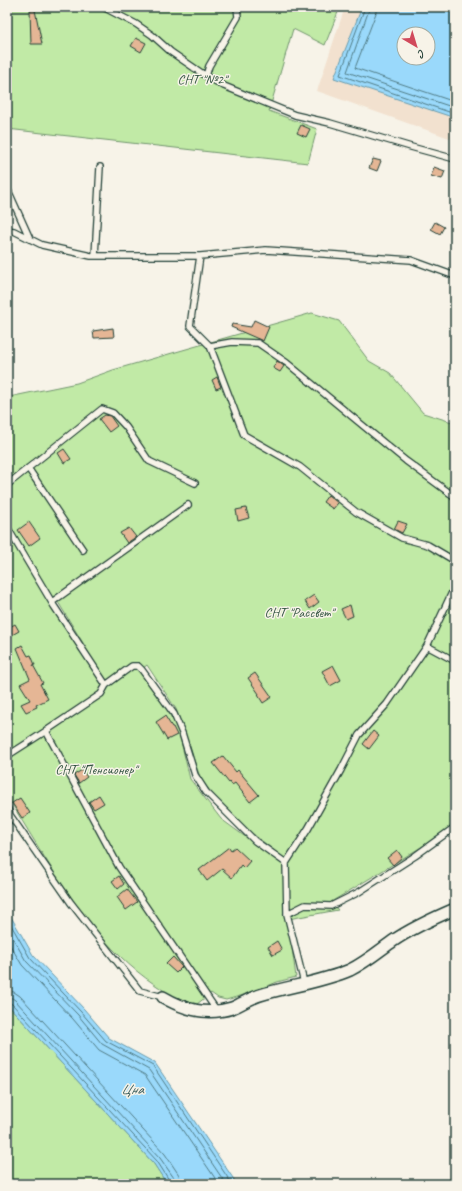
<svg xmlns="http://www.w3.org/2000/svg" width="462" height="1191" font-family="Caveat,sans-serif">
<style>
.built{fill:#f2e1cf;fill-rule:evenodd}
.green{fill:#c1eaa6;stroke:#70946d;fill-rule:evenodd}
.water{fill:#9ad9fb;stroke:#699bab;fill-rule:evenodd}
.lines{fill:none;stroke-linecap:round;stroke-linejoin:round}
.shore{stroke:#507b84;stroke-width:1}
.building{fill:#e5b695;stroke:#1f3d34}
.lane-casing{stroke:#1f3d34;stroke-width:8}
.street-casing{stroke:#1f3d34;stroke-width:14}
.lane{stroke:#f7f3e8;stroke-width:5.5}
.street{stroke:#f7f3e8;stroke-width:11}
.labels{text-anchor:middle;stroke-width:3;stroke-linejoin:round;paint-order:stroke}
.park-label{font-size:14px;fill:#375745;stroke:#f7f3e8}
.water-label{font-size:15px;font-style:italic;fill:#385c5c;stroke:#f7f3e8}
</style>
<rect width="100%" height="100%" fill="#f7f3e8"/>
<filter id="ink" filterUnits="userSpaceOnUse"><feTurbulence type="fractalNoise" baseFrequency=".025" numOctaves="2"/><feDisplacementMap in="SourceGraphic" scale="8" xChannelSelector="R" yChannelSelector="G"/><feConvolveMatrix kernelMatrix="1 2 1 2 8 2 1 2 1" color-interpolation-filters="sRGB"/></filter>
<g filter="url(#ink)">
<path class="built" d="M345 7H455V140L317 91ZM404 34H428V58H404Z"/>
<path class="green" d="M7 7H340L325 45 293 29 269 111 317 129 308 163 7 129Z
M312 313 339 321 369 361 390 373 423 413 455 423V824L423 846 331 902 338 910 288 919 296 977 277 982 254 992 226 1000 218 998 211 993 192 1008C167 993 141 977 121 957 76 914 43 854 10 801L7 791V392L9 397 77 383 113 370ZM55 597 86 648 80 652 49 601ZM147 665 176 709 201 780 226 810 239 823 281 856V863L221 819 190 779 178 729 167 710 139 671Z
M7 1004 154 1164 167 1184H7Z"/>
<path class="water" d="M362 7H455V118L334 78ZM404 34H428V58H404Z
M7 910 33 955 84 1009 109 1038 155 1063 237 1184H167L154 1164 7 1004Z"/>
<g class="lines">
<path class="shore" d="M365 7 340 75 455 114
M370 7 347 72 455 108
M376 7V13L355 68 455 102
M7 918 30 958 81 1012 106 1041 153 1066 232 1184
M7 928 26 961 78 1015 102 1044 149 1070 226 1184
M7 940 22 965 73 1019 99 1050 145 1075 219 1184
M7 991 14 992 20 996 165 1154 179 1175 181 1184
M7 997 12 998 15 1000 160 1158 174 1178 175 1184
M7 1002 12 1004 157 1161 169 1180 170 1184"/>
</g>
<path class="building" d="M30 10H35L42 44H31Z
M136 38 146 43 141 52 131 46Z
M301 125 310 129 306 137 297 133Z
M373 159 381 161 377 171 369 168Z
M434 167 445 171 442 179 431 176Z
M435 222 444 227 440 234 431 229Z
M254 320 269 327 263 341 231 327 232 324 251 327Z
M113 328 114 337 94 338 93 331Z
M277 361 284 366 280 372 273 368Z
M217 377 221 387 216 389 212 380Z
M105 415 110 416 117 426 109 432 99 419Z
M64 449 71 459 64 463 58 453Z
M328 495 338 503 333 509 323 502Z
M246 508 249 518 238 521 236 510Z
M398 521 407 524 402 533 394 529Z
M29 522 40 538 29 546 18 530Z
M129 528 136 537 127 543 120 533Z
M314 595 319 602 310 609 305 601Z
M350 605 353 616 346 619 341 609Z
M15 624 19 631 12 635 8 628Z
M22 645 28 656 31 655 35 665H33L43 683 40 684 48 699 36 705 37 707 26 712 21 704 30 700 20 684 30 679 17 648Z
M333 665 341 680 330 686 322 671Z
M255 673 272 697 263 703 258 695 259 694 248 678Z
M165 716 172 727H173L177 735 167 740 156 722Z
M373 731 379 736 369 749 363 744Z
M223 756 236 772 238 770 259 795 250 802 235 783 232 785 230 782 229 783 213 763Z
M82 770 87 777 79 783 74 775Z
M99 795 104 803 94 809 89 802Z
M20 798 30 813 22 818 12 803Z
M229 847 231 850 235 847 250 861 244 868 241 865 232 878 222 869 207 881 199 870Z
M397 850 402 857 393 865 387 858Z
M119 876 124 884 118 889 112 881Z
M127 889 137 902 126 910 117 897Z
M277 941 282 950 273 955 268 947Z
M173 957 182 967 176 973 166 964Z"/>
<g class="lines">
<defs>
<path id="lane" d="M103 7 136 24 152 35 171 52 206 76 224 86 295 115 330 123 411 147 455 159
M206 76 209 66 238 17 237 7
M7 188 30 239
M7 230 14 231 42 245 91 256H200L266 250 411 260 455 276
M95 256 100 167
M200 256 190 326 210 346 244 435 300 467 356 512 402 538 428 545 455 561
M210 346 232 342 258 343 287 363 406 461 455 497
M28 468 83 550
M7 485 102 409 113 413 126 427 149 461 195 483
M7 527 54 606 106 685 101 694 46 731 119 867 217 1011
M52 602 188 505
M427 646 455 661
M106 685 132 666H138L142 670 174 714 182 733 195 775 206 792 255 841 286 863 287 914 304 983
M7 756 46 731
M7 807 10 815 71 903 140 991 163 997
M286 863 308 829 341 770 359 735 387 704 427 646 455 586
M287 914 305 905 331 906 359 892 415 856 455 827"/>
<path id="street" d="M163 997C185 1010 207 1016 232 1008 242 1004 250 998 260 995 290 986 322 982 350 970 366 962 379 951 393 941 412 928 434 918 455 909"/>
</defs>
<use href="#lane" class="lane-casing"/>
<use href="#street" class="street-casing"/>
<use href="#lane" class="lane"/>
<use href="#street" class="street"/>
</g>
</g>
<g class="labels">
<g class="park-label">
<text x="202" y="84">СНТ "№2"</text>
<text x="299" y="617">СНТ "Рассвет"</text>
<text x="96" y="774">СНТ "Пенсионер"</text>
</g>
<g class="water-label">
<text x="132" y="1094">Цна</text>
</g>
</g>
<rect width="462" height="1191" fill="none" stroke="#f7f3e8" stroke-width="24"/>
<rect x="12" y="12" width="438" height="1167" fill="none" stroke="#1f3d34" stroke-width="1.5" filter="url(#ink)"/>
<g transform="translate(416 46) rotate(142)"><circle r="19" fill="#f7f3e8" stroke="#a1aaa0"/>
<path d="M0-3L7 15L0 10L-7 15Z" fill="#d1495b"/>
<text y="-6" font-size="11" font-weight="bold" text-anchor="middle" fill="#1f3d34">С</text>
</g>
</svg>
